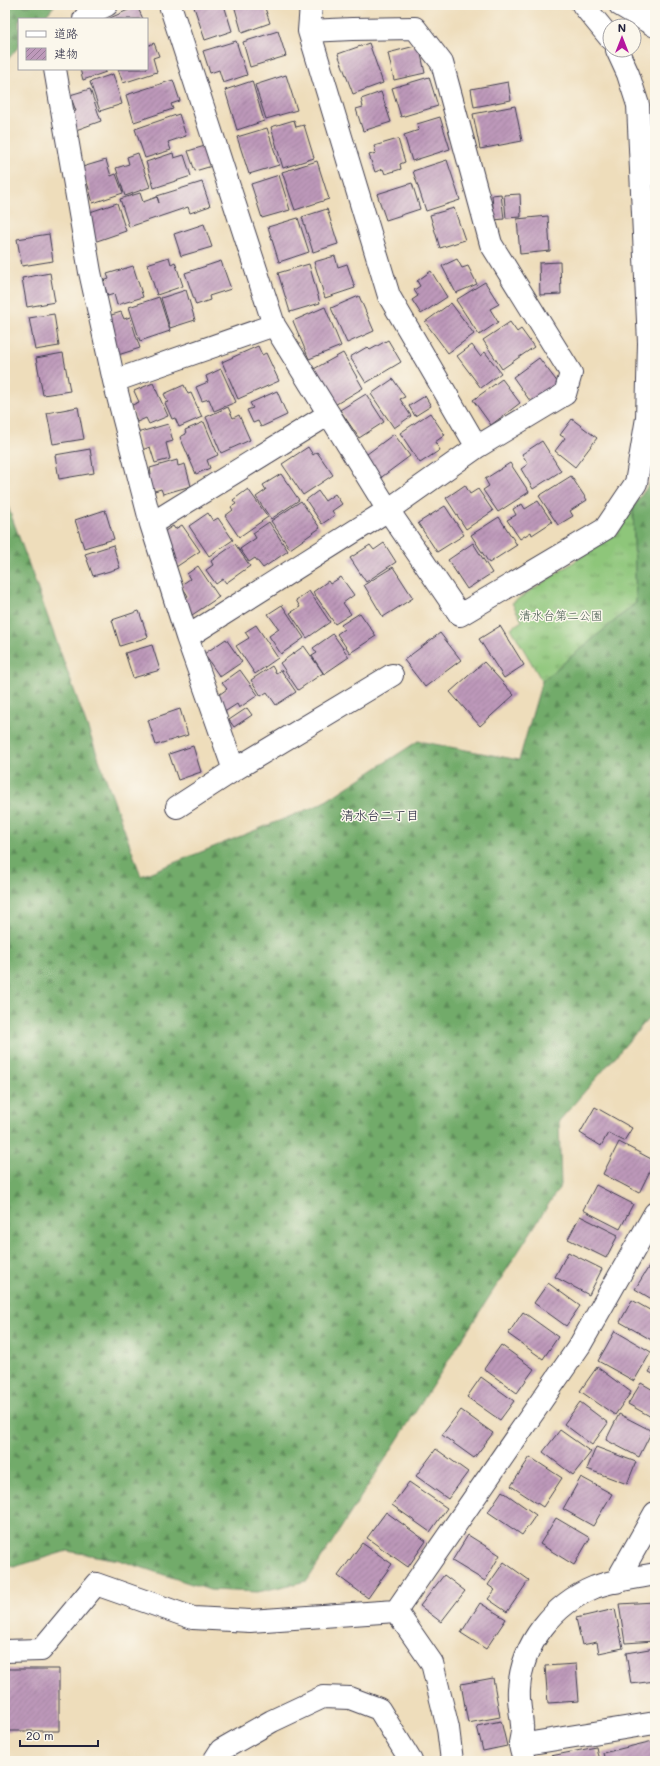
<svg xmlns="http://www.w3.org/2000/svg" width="660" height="1766" font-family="Mali,'Klee One',sans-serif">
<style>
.grass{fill:url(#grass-tufts);stroke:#58745a}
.forest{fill:url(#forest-firs);stroke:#4a6652}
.building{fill:url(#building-hatch)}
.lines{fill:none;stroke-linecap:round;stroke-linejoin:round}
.minor-casing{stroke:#413e4e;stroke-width:24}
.minor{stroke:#fff;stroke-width:22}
.labels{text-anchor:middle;stroke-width:3;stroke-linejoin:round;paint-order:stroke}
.park-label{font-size:12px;fill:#485b51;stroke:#fbf7ec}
.neighbourhood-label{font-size:13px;fill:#22223b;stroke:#fbf7ec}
</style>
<defs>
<pattern id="grass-tufts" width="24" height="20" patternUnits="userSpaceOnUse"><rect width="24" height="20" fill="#8ec67a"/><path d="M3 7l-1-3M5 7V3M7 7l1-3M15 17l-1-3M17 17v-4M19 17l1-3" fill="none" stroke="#74a065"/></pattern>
<pattern id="forest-firs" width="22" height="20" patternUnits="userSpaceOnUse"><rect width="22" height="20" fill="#72ab6a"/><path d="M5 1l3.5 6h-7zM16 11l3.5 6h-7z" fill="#5d8b58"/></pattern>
<pattern id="building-hatch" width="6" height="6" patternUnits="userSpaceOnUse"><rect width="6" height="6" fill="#bd99ba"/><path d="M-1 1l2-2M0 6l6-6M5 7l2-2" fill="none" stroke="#997c98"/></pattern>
</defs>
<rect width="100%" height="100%" fill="#fbf7ec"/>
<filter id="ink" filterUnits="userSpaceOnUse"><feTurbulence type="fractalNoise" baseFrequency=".025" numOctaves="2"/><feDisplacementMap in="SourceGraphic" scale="8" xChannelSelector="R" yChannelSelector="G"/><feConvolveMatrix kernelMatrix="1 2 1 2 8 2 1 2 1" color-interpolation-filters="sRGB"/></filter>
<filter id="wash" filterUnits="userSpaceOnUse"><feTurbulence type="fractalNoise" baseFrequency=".012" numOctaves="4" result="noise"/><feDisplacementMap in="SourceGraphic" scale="16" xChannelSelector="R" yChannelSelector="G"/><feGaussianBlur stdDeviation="0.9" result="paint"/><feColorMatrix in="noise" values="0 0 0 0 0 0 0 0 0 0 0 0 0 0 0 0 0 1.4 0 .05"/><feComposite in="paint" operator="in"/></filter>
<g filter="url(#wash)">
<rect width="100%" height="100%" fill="#edb"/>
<path class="grass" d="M633 507 636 603 542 681 511 628 522 621 512 603 619 532Z"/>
<path class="forest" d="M5 5H55L43 19H19V46L5 63Z
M655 476V1011L559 1121 561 1185 307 1581 258 1592 210 1590 119 1560 67 1551 14 1567 5 1565V498L141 876 321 804 418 741 519 760 542 681 636 603 633 507Z"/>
<g id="blocks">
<path class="building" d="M200 5H224L232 31 205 40 194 7Z
M234 5H264L270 23 242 33Z
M137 6 143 19H108Z
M278 31 286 56 250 67 243 42Z
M236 41 247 75 223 83 219 70 210 73 203 51Z
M154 43 159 56 153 58 157 72 123 83 118 69H147V46Z
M369 43 383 83 353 94 338 54Z
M419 45 425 73 394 80 388 53Z
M80 69H105L106 72 83 80Z
M113 74 122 104 100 111 90 82Z
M286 75 297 110 266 119 255 85Z
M429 77 438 106 401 117 392 88Z
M173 80 180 101 171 104 173 109 134 122 126 95Z
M252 81 264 121 237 130 225 90Z
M508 82 511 100 474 107 471 89Z
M90 89 101 121 76 130 70 113 76 111 70 95Z
M381 92 391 122 363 131 356 109 363 107 361 99Z
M515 106 522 141 480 149 473 114Z
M179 114 186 136 168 142 171 150 145 158 135 129Z
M440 117 450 149 412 161 404 135 419 130 417 124Z
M294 120 296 127 304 125 314 158 283 168 271 127Z
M267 128 279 165 249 174 237 137Z
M398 139 405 162 400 164 401 169 385 174 383 169 375 172 369 155 376 153 374 146Z
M205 146 212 166 195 171 188 151Z
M138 153 150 187 125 196 116 168 129 164 127 157Z
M173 153 174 158 184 155 191 176 154 188 146 162Z
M106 160 111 176 116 174 123 193 93 203 87 182 84 183 79 168Z
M447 160 460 200 426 211 413 171Z
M317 161 329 199 295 210 282 172Z
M279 175 290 210 262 218 251 184Z
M202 182 210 206 190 213 188 207 129 227 120 199 140 193 143 202 157 197 159 203 157 196Z
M412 183 420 209 386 220 377 194Z
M501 194 504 219 494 220 492 195Z
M520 194 521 217 506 218 504 195Z
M117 203 126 231 94 242 84 214Z
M454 208 465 240 440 248 430 215Z
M327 209 338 244 313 252 302 217Z
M548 216 550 251 520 254 517 219Z
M298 218 309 252 279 262 268 227Z
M204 224 212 247 181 256 174 234Z
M49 234 53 261 22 266 17 239Z
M335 256 338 267 347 264 355 288 325 298 314 262Z
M169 257 171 264 175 262 183 286 157 295 147 264Z
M457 259 462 268 468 266 477 284 456 293 442 266Z
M221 261 231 289 209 296 210 300 196 305 185 273Z
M560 262 561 294 540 295 539 263Z
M309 264 320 303 290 312 278 273Z
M133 266 143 297 117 305 114 294 108 296 103 281 109 279 107 274Z
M431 271 447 297 421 314 412 300 418 296 414 290 420 286 417 281Z
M50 273 55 302 27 307 22 278Z
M485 282 499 304 490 309 498 322 479 335 456 300Z
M186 290 195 320 170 328 161 298Z
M359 296 374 331 347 343 331 308Z
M159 297 170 331 140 341 129 307Z
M451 303 474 334 448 353 425 322Z
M325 307 341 346 309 359 293 321Z
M121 312 124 319 130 317 140 348 118 355 105 317Z
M54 314 59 346 35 350 29 318Z
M510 322 517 332 521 329 534 347 502 369 483 340Z
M388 340 401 362 366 383 350 357 367 347 370 350Z
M472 345 480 356 485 352 501 373 481 388 457 356Z
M258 346 262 355 266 353 279 381 238 399 222 362Z
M63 353 70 391 43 395 36 358Z
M343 353 363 388 333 406 312 370Z
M539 358 562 388 535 408 513 377Z
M221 369 236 402 214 411 209 399 202 401 196 387 208 382 206 376Z
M393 379 405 397 400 399 411 416 394 428 371 394Z
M502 379 520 403 491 425 473 400Z
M153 383 168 416 149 424 146 418 137 422 130 406 139 402 134 391Z
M184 385 188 394 191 393 202 417 179 427 175 418 172 419 165 403 168 402 164 394Z
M277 391 287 415 261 427 258 421 253 423 247 410 253 408 250 403Z
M366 394 384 422 359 438 340 410Z
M425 396 431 406 415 416 409 406Z
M78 407 84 439 53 444 47 413Z
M228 407 233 418 239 415 250 440 221 453 206 417Z
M430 413 445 435 435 442 440 450 420 463 400 433Z
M572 419 597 438 575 467 555 451 565 438 560 435Z
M204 422 218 455 207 460 210 468 196 474 180 437 186 434 185 430Z
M168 424 173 441 166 443 170 459 155 463 150 447 142 450 137 433Z
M394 434 410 456 379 479 363 457Z
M542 441 561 471 533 489 521 469 528 464 522 454Z
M308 447 313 455 317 452 333 475 303 495 282 464Z
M90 449 94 473 59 479 55 455Z
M177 460 178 466 185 464 191 486 163 494 161 489 148 493 143 476 151 474 150 468Z
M510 463 529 492 498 512 483 490 489 486 485 479Z
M281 474 299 500 271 519 256 497 266 490 263 485Z
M571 476 587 500 570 511 573 516 558 525 539 496Z
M465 485 470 494 478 489 493 511 466 529 446 498Z
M248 489 268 517 239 537 225 516 233 510 231 507 236 504 233 500Z
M318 491 325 501 335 494 342 504 332 511 335 515 322 524 306 500Z
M301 501 320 528 290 549 271 521Z
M538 501 552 522 532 535 531 532 520 539 507 520 516 515 513 509 522 504 525 509Z
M445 506 464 535 437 552 418 523Z
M105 510 114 539 84 548 75 520Z
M208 513 213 521 218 518 233 540 209 556 189 526Z
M499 517 517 545 489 563 471 535Z
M269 522 288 551 263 568 255 558 249 562 240 549 256 538 253 533Z
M182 525 200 551 176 567 162 533 173 526 175 529Z
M384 543 396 562 366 582 350 558 370 545 374 550Z
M473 543 492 573 467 589 448 560Z
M235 544 250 566 226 583 223 579 216 584 206 570 213 565 211 561Z
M113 545 120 568 93 576 85 554Z
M198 566 219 597 192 615 182 600 188 596 181 585 190 579 187 574Z
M393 567 413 598 383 617 364 585Z
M341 577 354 595 343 603 351 614 335 624 313 592 328 581 330 584Z
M309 591 330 622 307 638 290 613 300 607 296 600Z
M282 605 304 638 281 654 269 636 279 629 268 614Z
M139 611 148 637 120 646 112 620Z
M360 613 376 636 350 653 337 634 344 629 341 625Z
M256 625 278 658 255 674 236 646 249 638 245 632Z
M500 626 524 665 504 678 479 639Z
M440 633 461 660 425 687 404 660Z
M333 634 349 657 324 674 312 656 317 653 313 648Z
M226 639 242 662 220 677 204 654Z
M152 645 160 670 133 678 125 653Z
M304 646 323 673 298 690 280 663Z
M484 662 514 695 480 726 450 692Z
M272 666 276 673 281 670 296 692 276 705 267 692 261 696 251 680Z
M240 670 258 695 239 708 237 704 226 711 216 697 227 689 222 683Z
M247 708 252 715 234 727 229 720Z
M180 709 188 735 156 745 148 720Z
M193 746 201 772 178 780 169 754Z
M595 1107 632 1128 624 1141 608 1133 601 1146 580 1133Z
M619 1142 655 1161 639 1193 603 1174Z
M596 1185 633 1204 620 1229 583 1210Z
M580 1216 618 1235 606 1258 568 1239Z
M568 1252 602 1269 589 1295 555 1277Z
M650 1265 655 1268V1301L635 1289Z
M548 1283 580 1306 566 1326 534 1303Z
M632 1300 655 1313V1342L620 1322Z
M523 1312 558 1337 543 1359 508 1334Z
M615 1331 651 1352 634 1381 598 1361Z
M501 1345 534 1369 517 1393 484 1369Z
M655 1362V1375L649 1372Z
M597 1367 631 1392 615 1415 580 1391Z
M481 1377 514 1401 500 1420 467 1397Z
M641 1383 655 1391V1419L628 1404Z
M580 1402 608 1423 592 1445 564 1424Z
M461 1410 493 1433 474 1458 442 1435Z
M619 1414 652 1431 639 1457 606 1440Z
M560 1430 591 1452 573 1475 543 1452Z
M596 1447 636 1462 627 1484 587 1469Z
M436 1449 468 1472 448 1499 416 1476Z
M530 1457 562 1478 543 1507 511 1486Z
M581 1477 612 1494 593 1526 563 1509Z
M409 1482 447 1508 430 1532 392 1505Z
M502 1491 536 1515 522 1535 488 1512Z
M386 1512 426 1541 408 1567 367 1538Z
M556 1518 590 1538 574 1565 540 1544Z
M468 1535 500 1555 485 1581 452 1561Z
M362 1543 392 1564 368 1598 338 1576Z
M504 1562 529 1580 507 1612 488 1599 495 1590 488 1585Z
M444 1575 465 1591 441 1622 420 1606Z
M655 1602V1641L625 1643 619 1604Z
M480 1603 506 1619 486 1649 461 1633Z
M615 1609 623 1648 599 1653 597 1642 582 1645 576 1618Z
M655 1648V1681L631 1684 626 1653Z
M576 1664 579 1701 548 1703 545 1666Z
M5 1669H59V1731H5Z
M493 1678 500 1717 468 1723 461 1684Z
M501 1721 507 1746 483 1751 477 1726Z
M653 1741 655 1761H605L603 1753Z
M596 1747 599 1761H552L551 1756Z"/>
</g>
</g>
<g filter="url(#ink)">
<use href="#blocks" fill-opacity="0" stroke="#413e4e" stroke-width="1"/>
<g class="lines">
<defs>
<path id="minor" d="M170 5 274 325 388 510 460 615 605 529 636 483 647 418 649 343 638 105 628 74 617 50
M583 5 610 38
M620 5 655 26
M84 19 88 14 107 5
M309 31 389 296 477 447
M55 69 90 272 114 381 151 524 187 637 234 770 177 807
M114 381 274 325
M151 524 329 414
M187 637 388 510 477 447 565 394 571 373 491 244 442 63 415 28 352 29 309 31 311 5
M234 770 392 675
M616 1582 655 1513
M396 1611 580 1345 655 1213
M5 1651 41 1650 96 1584 193 1618 250 1621 396 1611 432 1663 448 1728 452 1761
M520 1745 655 1723
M214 1761 221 1750 272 1721 323 1697 350 1698 379 1709 411 1761
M524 1761C523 1755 520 1749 520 1743 521 1737 523 1731 522 1725 521 1713 518 1701 519 1689 522 1643 554 1604 595 1587 614 1580 636 1578 655 1574"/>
</defs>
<use href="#minor" class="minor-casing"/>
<use href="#minor" class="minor"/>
</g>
</g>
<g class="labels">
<g class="park-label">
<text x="561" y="620">清水台第二公園</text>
</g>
<g class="neighbourhood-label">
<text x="380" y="820">清水台二丁目</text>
</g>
</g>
<rect width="660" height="1766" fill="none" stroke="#fbf7ec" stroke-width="20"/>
<rect x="18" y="18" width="130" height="52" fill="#fbf7ec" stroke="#a4a2a5"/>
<rect x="26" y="31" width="20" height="6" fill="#ffffff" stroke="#a4a2a5"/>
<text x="54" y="38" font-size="12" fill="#22223b">道路</text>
<rect x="26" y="48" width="20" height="12" fill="url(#building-hatch)" stroke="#a4a2a5"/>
<text x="54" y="58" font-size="12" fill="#22223b">建物</text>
<g transform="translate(622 38)"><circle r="19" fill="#fbf7ec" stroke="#a4a2a5"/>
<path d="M0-3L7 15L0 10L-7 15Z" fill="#b5179e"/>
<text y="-6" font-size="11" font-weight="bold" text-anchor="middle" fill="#22223b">N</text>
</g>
<path d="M20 1740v6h78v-6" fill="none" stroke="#22223b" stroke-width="2"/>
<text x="26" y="1740" font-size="12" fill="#22223b" stroke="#fbf7ec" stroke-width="3" paint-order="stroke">20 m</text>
</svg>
